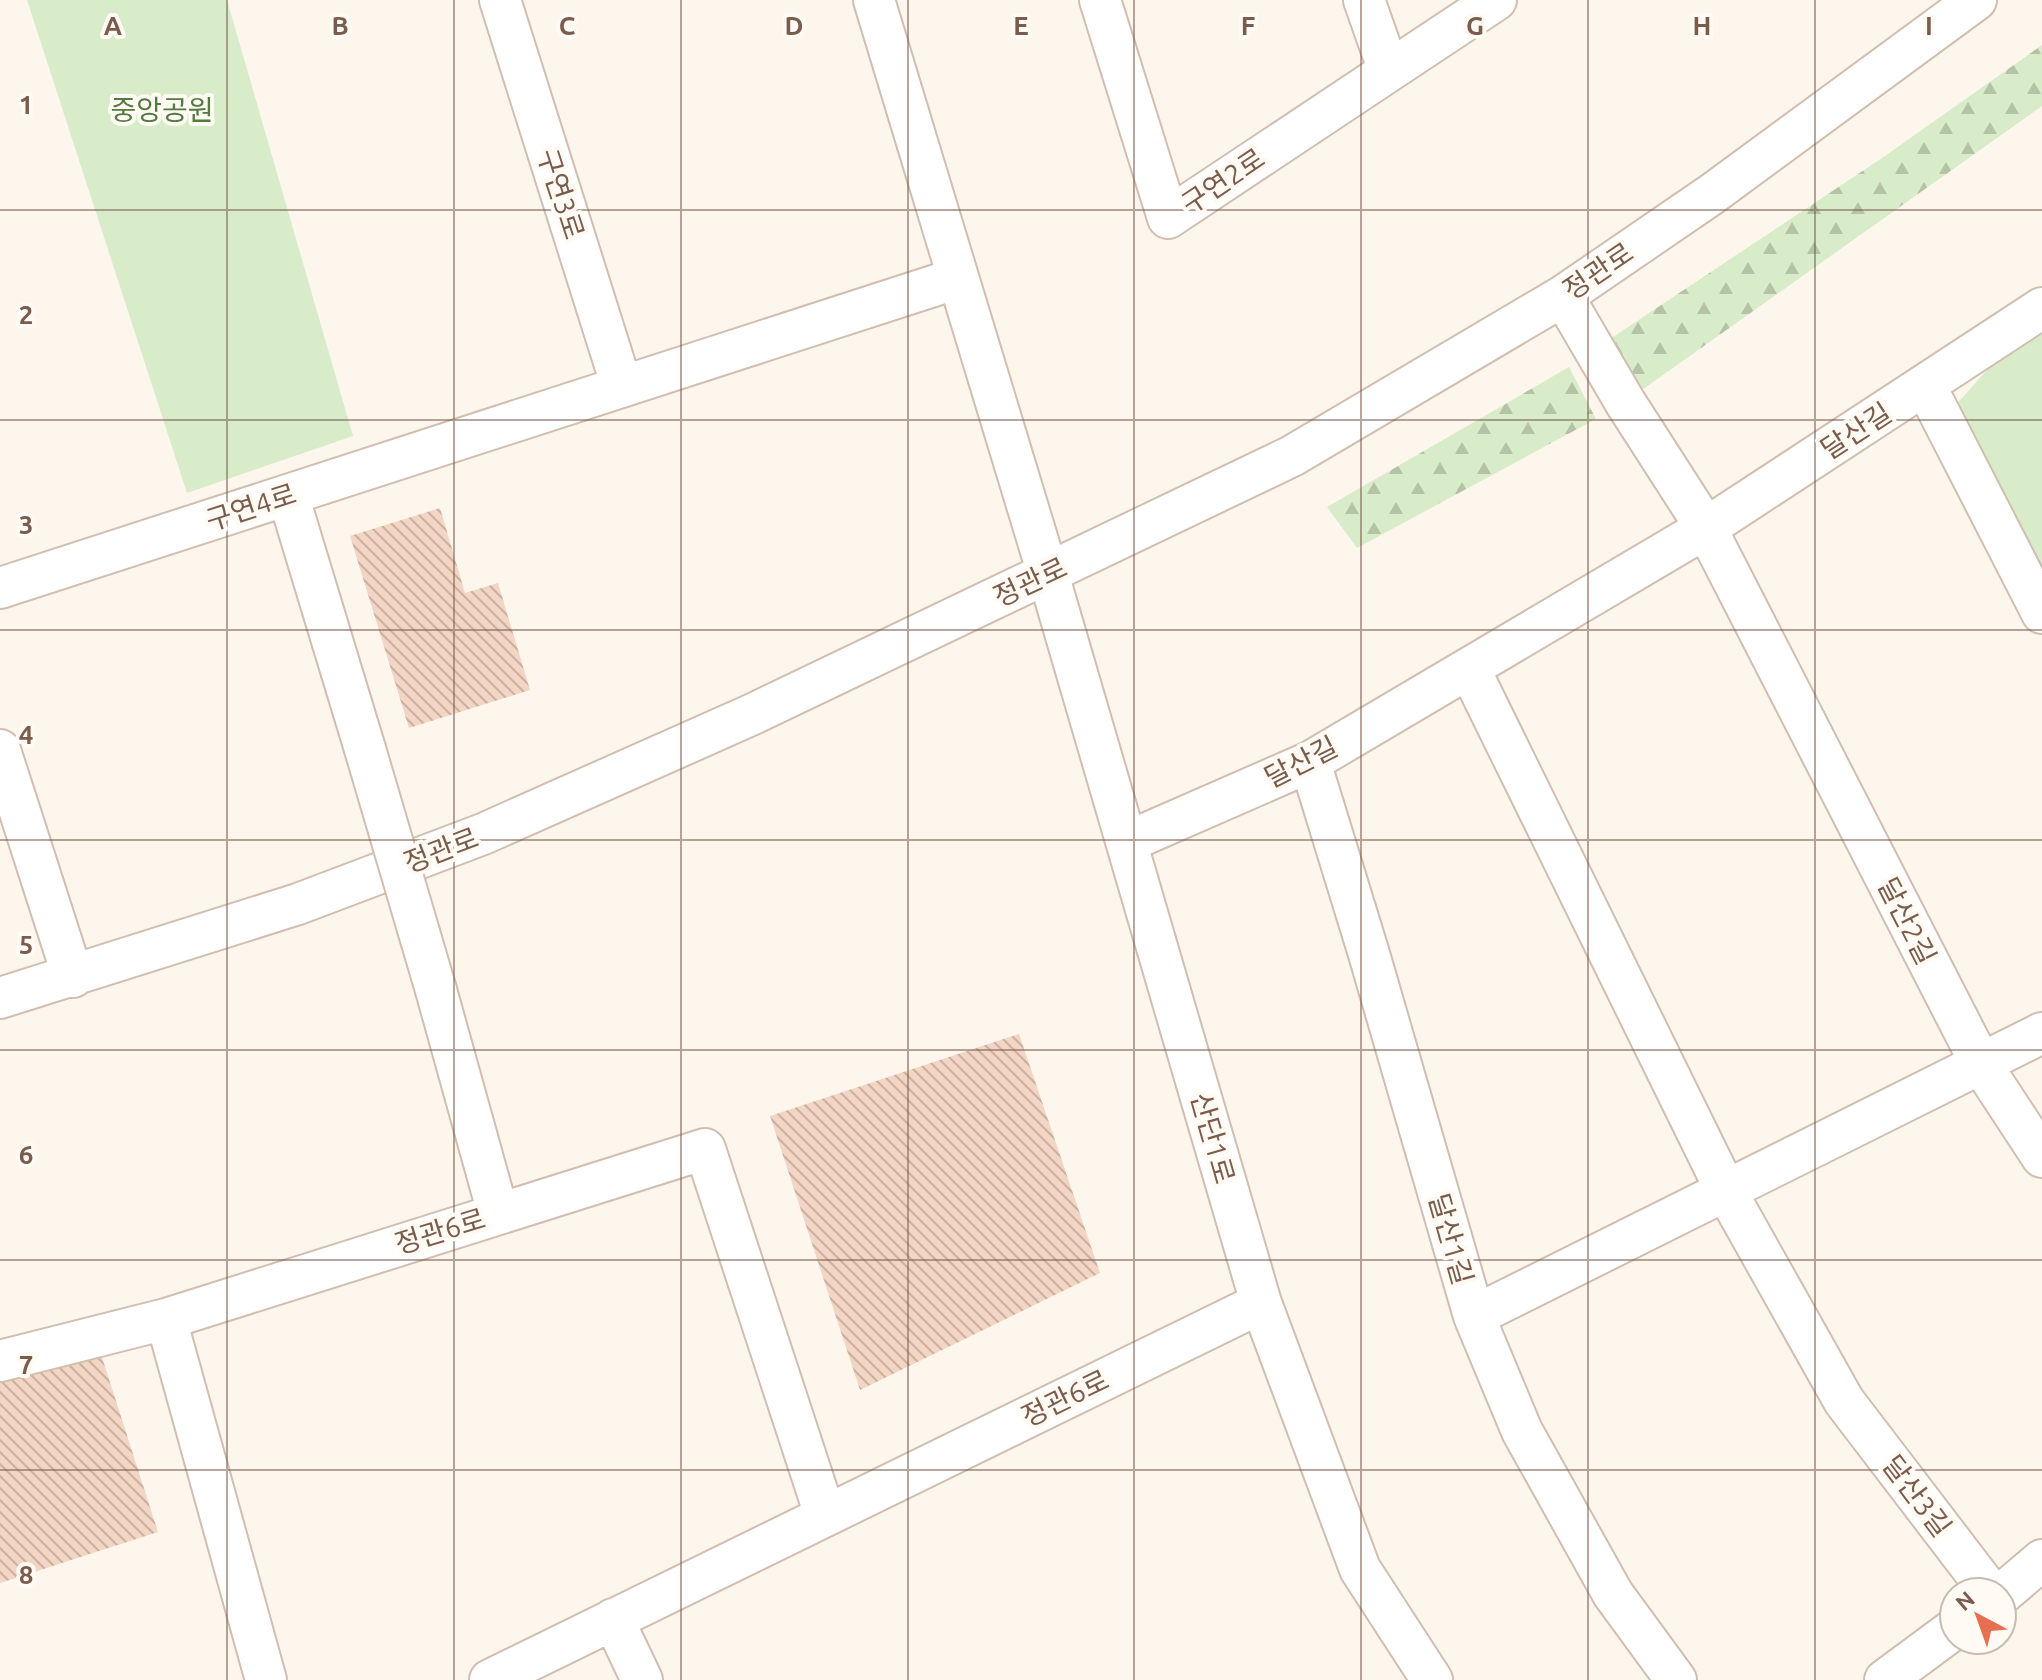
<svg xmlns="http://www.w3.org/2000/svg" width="2042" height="1680" font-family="Ubuntu,'Noto Sans KR',sans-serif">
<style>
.forest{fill:url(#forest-firs)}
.park{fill:#d8ecc9}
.building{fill:url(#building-back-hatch)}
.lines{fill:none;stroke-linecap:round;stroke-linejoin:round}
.minor-casing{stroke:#d1beb0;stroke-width:44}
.minor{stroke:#fff;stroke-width:40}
.minor-bridge-casing{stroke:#d1beb0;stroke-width:44;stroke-linecap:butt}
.minor-bridge{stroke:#fff;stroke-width:40}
.grid{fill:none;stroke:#7a5c4d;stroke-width:2;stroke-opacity:0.55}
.labels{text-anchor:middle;stroke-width:8;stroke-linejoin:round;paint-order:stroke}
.park-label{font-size:28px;fill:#537a41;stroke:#fffaf3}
.street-label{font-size:28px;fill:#7a5c4d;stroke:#fffaf3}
.grid-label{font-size:26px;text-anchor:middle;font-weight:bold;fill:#7a5c4d;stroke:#fffaf3;stroke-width:8;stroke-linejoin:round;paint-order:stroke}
</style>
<defs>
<pattern id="forest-firs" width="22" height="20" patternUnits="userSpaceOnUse" patternTransform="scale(2)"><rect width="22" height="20" fill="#d8ecc9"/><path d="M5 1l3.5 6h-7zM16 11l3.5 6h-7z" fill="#b4c2a5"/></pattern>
<pattern id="building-back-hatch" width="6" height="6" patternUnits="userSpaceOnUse" patternTransform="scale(2)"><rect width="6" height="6" fill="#f3d5c3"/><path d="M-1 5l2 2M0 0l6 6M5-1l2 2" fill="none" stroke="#cab0a1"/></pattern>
</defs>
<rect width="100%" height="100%" fill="#fdf6ec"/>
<path class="forest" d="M2042 45V106L1625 402 1595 349 1882 158Z
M1569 367 1596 419 1357 548 1327 507Z"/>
<path class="park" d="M27 0H227L353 436 187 493Z
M2042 325V585L1954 407 2006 349Z"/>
<path class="building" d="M440 508 465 593 498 583 530 690 409 728 350 536Z
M1019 1034 1100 1273 860 1390 770 1116Z
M99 1348 158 1532 0 1583V1380Z"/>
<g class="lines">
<defs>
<path id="minor" d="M500 0 622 387
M874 0 1048 574 1261 1303 1360 1569 1432 1680
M1100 0 1168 218 1389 71 1364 0
M1389 71 1496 0
M1563 296 1625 402 1706 528 1981 1064 2042 1157
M1925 385 2042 613
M288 495 365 749
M0 588 958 278
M1469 668 1726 1191 1844 1401 1990 1592
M0 750 73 977
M1310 762 1369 954 1474 1316 1522 1431 1613 1594 1676 1680
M1127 842 1310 762 1706 528 2042 308
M436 990 498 1213
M0 998 298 904 483 834 753 714 1292 456 1563 296 1712 194 1976 0
M1474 1316 2042 1033
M0 1361 166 1319
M2002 1594 2042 1560
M613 1619 642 1680
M266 1680 166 1319 705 1149 825 1515
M490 1680 1261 1303
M1885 1680 1954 1629"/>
</defs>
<use href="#minor" class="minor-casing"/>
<use href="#minor" class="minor"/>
<defs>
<path id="minor-bridge" d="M365 749 436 990"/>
</defs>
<use href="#minor-bridge" class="minor-bridge-casing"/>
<use href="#minor-bridge" class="minor-bridge"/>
</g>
<path class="grid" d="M227 0V1680M454 0V1680M681 0V1680M908 0V1680M1134 0V1680M1361 0V1680M1588 0V1680M1815 0V1680M0 210H2042M0 420H2042M0 630H2042M0 840H2042M0 1050H2042M0 1260H2042M0 1470H2042"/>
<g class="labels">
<g class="park-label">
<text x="162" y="120">중앙공원</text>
</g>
<g class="street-label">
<text transform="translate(1223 181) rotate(-34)" y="10">구연2로</text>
<text transform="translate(561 194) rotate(72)" y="10">구연3로</text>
<text transform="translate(1598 271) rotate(-34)" y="10">정관로</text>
<text transform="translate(1856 431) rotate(-33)" y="10">달산길</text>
<text transform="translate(251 507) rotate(-18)" y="10">구연4로</text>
<text transform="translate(1030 582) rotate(-25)" y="10">정관로</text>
<text transform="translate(1301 762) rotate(-27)" y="10">달산길</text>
<text transform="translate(441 850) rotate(-21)" y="10">정관로</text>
<text transform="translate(1907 921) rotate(63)" y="10">달산2길</text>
<text transform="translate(1213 1138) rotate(74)" y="10">산단1로</text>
<text transform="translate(440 1231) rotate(-17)" y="10">정관6로</text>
<text transform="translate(1451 1239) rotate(74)" y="10">달산1길</text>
<text transform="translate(1065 1398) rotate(-26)" y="10">정관6로</text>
<text transform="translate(1917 1496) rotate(53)" y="10">달산3길</text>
</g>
</g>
<g class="grid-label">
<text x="113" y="35">A</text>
<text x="340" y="35">B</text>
<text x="567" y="35">C</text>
<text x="794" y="35">D</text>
<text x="1021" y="35">E</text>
<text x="1248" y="35">F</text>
<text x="1475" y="35">G</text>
<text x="1702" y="35">H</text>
<text x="1929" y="35">I</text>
<text x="26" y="114">1</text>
<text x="26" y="324">2</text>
<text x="26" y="534">3</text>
<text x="26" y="744">4</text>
<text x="26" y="954">5</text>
<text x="26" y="1164">6</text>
<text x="26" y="1374">7</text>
<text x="26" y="1584">8</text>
</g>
<g transform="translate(1978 1616) rotate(319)"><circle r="38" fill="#fffaf3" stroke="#cabbb1" stroke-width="2"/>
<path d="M0-6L14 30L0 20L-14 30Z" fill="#e76f51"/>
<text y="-12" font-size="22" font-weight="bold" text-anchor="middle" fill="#7a5c4d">N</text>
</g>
</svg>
